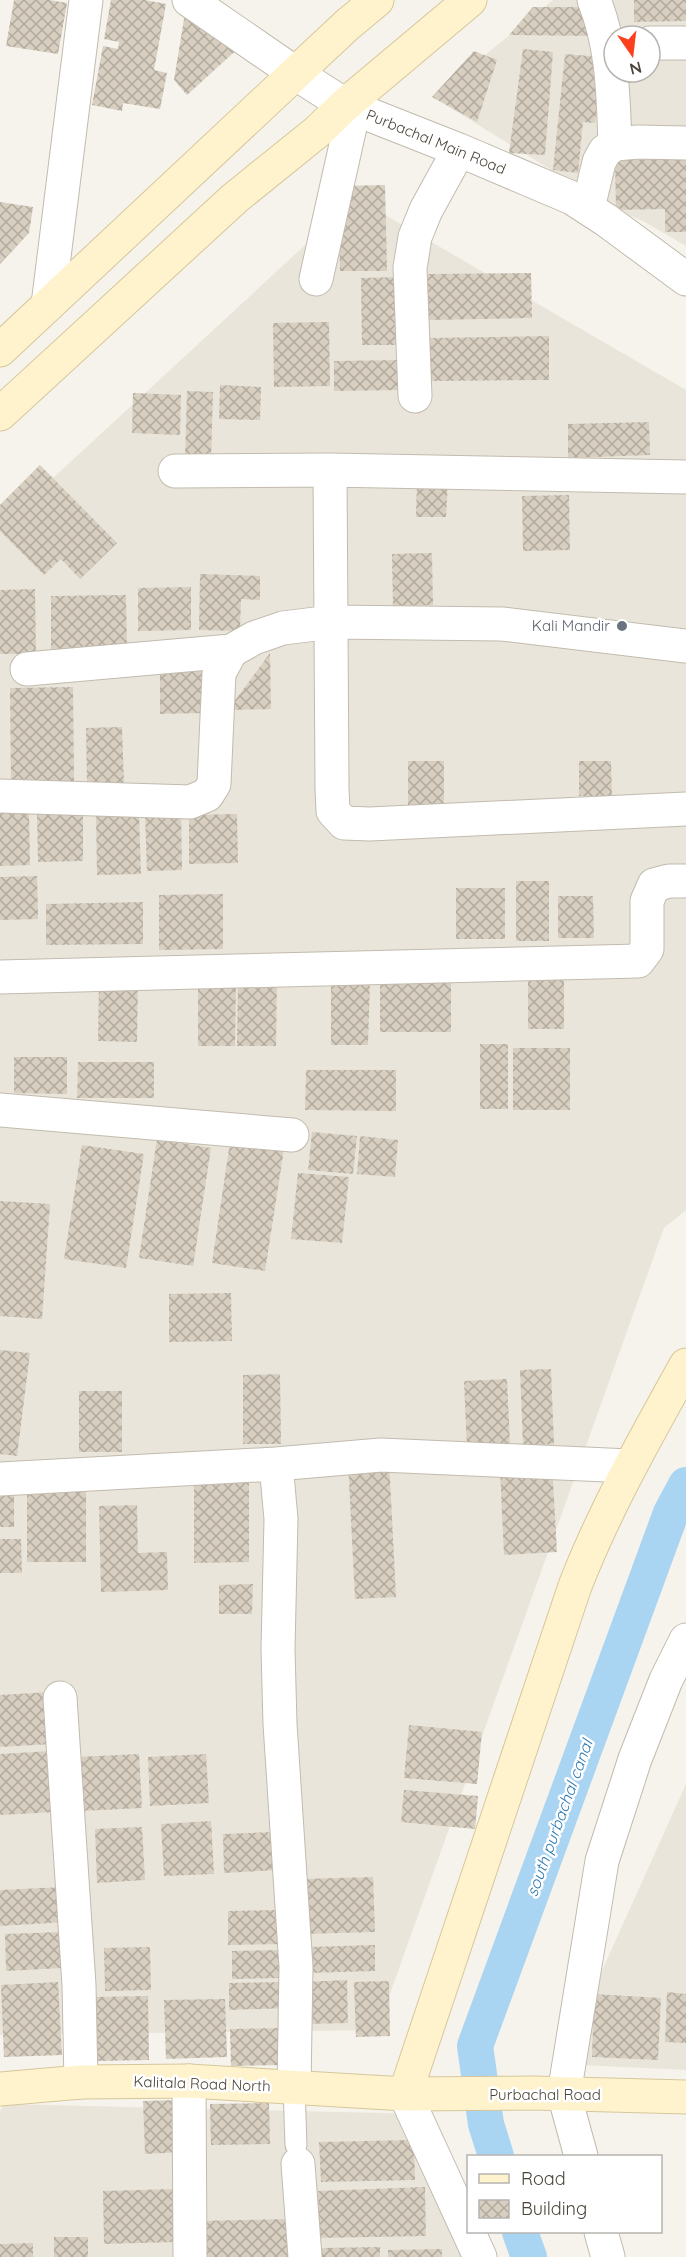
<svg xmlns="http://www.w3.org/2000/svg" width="686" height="2257" font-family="Quicksand,sans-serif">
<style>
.residential{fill:#eae5da;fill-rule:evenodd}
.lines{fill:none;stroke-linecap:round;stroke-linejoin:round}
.canal{stroke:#a9d4f2;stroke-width:36}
.building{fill:url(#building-cross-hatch)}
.lane-casing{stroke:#c2bbae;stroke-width:23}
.street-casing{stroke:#c2bbae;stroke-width:35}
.secondary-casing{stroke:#d6c79b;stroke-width:35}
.lane{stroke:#fff;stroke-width:21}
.street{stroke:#fff;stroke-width:33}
.secondary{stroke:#fff3cd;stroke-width:33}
.worship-dot{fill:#6b7280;stroke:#fff;stroke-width:2}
.labels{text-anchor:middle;stroke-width:5;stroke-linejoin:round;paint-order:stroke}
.street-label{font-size:15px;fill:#4b4439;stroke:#fff}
.worship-label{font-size:15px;fill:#5b616d;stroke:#fff;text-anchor:end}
.water-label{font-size:16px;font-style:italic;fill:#2e7ab2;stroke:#fff}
</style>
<defs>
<pattern id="building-cross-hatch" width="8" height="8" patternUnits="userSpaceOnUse" patternTransform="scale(1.5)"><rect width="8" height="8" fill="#d8cfc1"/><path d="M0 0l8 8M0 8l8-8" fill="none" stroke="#b1aa9e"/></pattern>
</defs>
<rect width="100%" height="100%" fill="#f6f3ec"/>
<path class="residential" d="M553 0H686V246L643 221 616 210 433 97ZM614 36H650V72H614Z
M356 198 686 390V1210L664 1228 377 2030 0 2035V527Z
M686 1784V2070L560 2064Z
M5 2104 425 2114 471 2257H0V2111Z"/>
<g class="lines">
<path class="canal" d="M496 2156 486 2124 475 2046 671 1513 686 1485
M520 2232 529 2257"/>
</g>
<path class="building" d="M14 0H50L67 3 58 54 6 46Z
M111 0H145L166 4 154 70 167 73 160 109 123 103 122 111 92 105 103 46 118 49 119 42 104 39Z
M634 0H686V21L634 22Z
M186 7 241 46 187 95 174 80Z
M533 7H590L589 36 509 35Z
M523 49 553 52 545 155 509 153Z
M474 51 497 60 477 122 432 97Z
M565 54 602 57 595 123 583 122 578 173 553 170Z
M686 159V232H665V209L616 210 615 160Z
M385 185 387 271H340L338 186Z
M0 202 33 207 29 233 0 264Z
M531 273 532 318 428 320V274Z
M400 277 401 345H362L361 278Z
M329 322 330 386 274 387 273 323Z
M549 336V380L430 381V338Z
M402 360V390L334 391V361Z
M220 385 261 387 260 420 219 419Z
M187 391 213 392 211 459 185 458Z
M133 393 181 395 180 435 132 433Z
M649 422 650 455 568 458V424Z
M40 465 117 543 80 579 61 559 44 575 0 531V505Z
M417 480 448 481 446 517H416Z
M569 495 570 550 523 551 522 496Z
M432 553 433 605 393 606 392 554Z
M200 574 260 576V600L241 599 240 631 199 630Z
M191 587V630L138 631V588Z
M35 589 36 654H0V590Z
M126 595 127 648 51 649V596Z
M270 653 271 709 228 710Z
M160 663H205L206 713 160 714Z
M73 687 74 781H11L10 688Z
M122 727 124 784 87 785 86 728Z
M408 761H444V808H408Z
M579 761H611L612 796H579Z
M0 811H29L30 865 0 866Z
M181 812 182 870 147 871 145 813Z
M37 814H83V861L38 862Z
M237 814 238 863 189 864V815Z
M139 815 141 874 97 875 96 816Z
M37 876 38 919 0 920V877Z
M516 881H549V941H516Z
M456 888H505V939H456Z
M223 894V949L159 950V895Z
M558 896H593L594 938H558Z
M143 902V944L46 945V904Z
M528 965H564V1029H528Z
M380 975H451V1032H380Z
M198 980H236L235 1046H198Z
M238 980 277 981 276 1046H237Z
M99 981 138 982 137 1042 98 1041Z
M331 982H370L368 1045H331Z
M480 1044H508V1109H480Z
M513 1048H570V1110H513Z
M14 1057H67V1094L14 1093Z
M78 1062H154V1098H77Z
M306 1070H396V1111L305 1110Z
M312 1132 357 1136 353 1174 308 1170Z
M360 1136 398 1140 395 1177 357 1174Z
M157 1139 211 1148 193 1266 139 1258Z
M230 1142 284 1149 265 1271 212 1263Z
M82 1145 144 1154 126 1268 64 1259Z
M298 1173 349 1177 342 1243 291 1239Z
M0 1201 50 1204 42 1319 0 1316Z
M231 1293 232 1341 169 1342V1294Z
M0 1350 30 1353 17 1456 0 1454Z
M551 1369 554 1444 523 1446 520 1370Z
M280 1374 281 1444H243V1375Z
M507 1379 510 1445 467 1447 464 1381Z
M79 1391H122V1452H79Z
M389 1459 396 1597 355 1599 348 1461Z
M552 1465 557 1552 504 1555 500 1468Z
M249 1482V1562L194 1563V1483Z
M27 1490H86V1562H27Z
M0 1495H14V1527H0Z
M137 1505 138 1553 167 1552 168 1590 101 1592 99 1506Z
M0 1539H21L22 1573H0Z
M253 1584 252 1614H219V1585Z
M50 1692 52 1744 0 1747V1695Z
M409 1725 482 1732 477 1784 404 1778Z
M51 1751 55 1812 0 1815V1754Z
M139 1754 142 1808 79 1811 77 1757Z
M206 1754 209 1803 150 1806 148 1757Z
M404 1790 478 1796 475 1829 401 1822Z
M211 1821 214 1874 164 1876 161 1824Z
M142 1827 145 1880 97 1883 95 1829Z
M275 1832 277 1870 224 1873 223 1834Z
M373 1877 375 1932 302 1934 301 1879Z
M64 1887 66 1922 0 1926V1890Z
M281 1910 282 1944 228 1945V1911Z
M60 1932 62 1968 6 1971 5 1934Z
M375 1945V1971L308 1973V1947Z
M150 1947 151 1990 105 1991 104 1948Z
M282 1950 283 1978 232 1979V1951Z
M347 1980 348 2023 304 2024 303 1982Z
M389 1981 390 2036 356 2037 354 1982Z
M58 1982 62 2055 4 2057 1 1985Z
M289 1982 290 2008 229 2010V1983Z
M667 1992 686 1994V2043L665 2042Z
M594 1994 661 1998 658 2060 592 2057Z
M148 1996 149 2060 97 2061 95 1997Z
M225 1999 227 2057 166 2059 164 2000Z
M282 2028 283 2065 231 2066 230 2029Z
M181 2100 182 2152 145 2154 143 2101Z
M269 2103 270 2144 211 2145 210 2104Z
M414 2140 415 2180 321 2182 319 2142Z
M425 2187 426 2236 319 2238 318 2191Z
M173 2189 174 2242 104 2244 103 2191Z
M294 2219 295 2257H197L196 2221Z
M54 2237H88V2257H54Z
M33 2243V2257H0V2244Z
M380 2247V2257H322V2248Z
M442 2249V2257H388V2250Z"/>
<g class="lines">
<defs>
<path id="lane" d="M294 2087 296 2145"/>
<path id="street" d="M189 0 295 73 345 105 459 150 572 198 606 220 686 279
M594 0C613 47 613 95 615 144
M650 43H686
M588 208 599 162 605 151 615 144 638 142 686 143
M316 279 354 109
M48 305 86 0
M415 396 410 268 415 237 426 210 459 150
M330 470 332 788 333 811 344 823 370 824 686 809
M175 471 330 470 686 477
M27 669 231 651
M0 796 190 802 207 795 214 784 219 673 231 651 254 638 283 628 332 622 502 624 686 646
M0 977 638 961 647 949V901L654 885 669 881H686
M0 1110 292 1135
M276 1464 281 1519 278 1649 280 1724 296 1967 294 2087
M0 1479 276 1464 381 1455 630 1466
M60 1698 79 1985 81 2082
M189 2081 190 2257
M405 2094 480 2257
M581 2156 564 2094 602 1861 635 1759 666 1680 686 1640
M298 2164 305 2257
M601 2232 608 2257"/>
<path id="secondary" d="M0 350 347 25 377 0
M0 414 235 198 318 131 345 105 470 0
M0 2089 81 2082 189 2081 405 2094 534 2093 686 2097
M405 2094 575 1586C605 1509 646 1437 686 1365"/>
</defs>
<use href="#lane" class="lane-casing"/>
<use href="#street" class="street-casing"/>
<use href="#secondary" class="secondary-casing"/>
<use href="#lane" class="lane"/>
<use href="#street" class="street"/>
<use href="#secondary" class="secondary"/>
</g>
<circle class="worship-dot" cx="622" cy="626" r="6"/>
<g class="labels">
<g class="street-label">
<text transform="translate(436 142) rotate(22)" y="5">Purbachal Main Road</text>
<text transform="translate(202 2084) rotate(2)" y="5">Kalitala Road North</text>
<text x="545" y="2100">Purbachal Road</text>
</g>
<g class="worship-label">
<text x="610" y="631">Kali Mandir</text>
</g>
<g class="water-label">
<text transform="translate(559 1818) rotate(-70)" y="6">south purbachal canal</text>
</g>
</g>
<rect x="467" y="2155" width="195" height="78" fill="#ffffff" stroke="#b7b4b0" stroke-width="1.5"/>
<rect x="479" y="2174" width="30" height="9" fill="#fff3cd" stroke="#b7b4b0" stroke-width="1.5"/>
<text x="521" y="2185" font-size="18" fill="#4b4439">Road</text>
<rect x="479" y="2200" width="30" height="18" fill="url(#building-cross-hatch)" stroke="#b7b4b0" stroke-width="1.5"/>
<text x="521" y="2215" font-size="18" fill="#4b4439">Building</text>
<g transform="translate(632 54) rotate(166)"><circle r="28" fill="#ffffff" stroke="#b7b4b0" stroke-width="1.5"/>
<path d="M0-4.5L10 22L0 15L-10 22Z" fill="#fc3f1d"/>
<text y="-9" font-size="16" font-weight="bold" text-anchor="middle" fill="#4b4439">N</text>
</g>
</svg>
